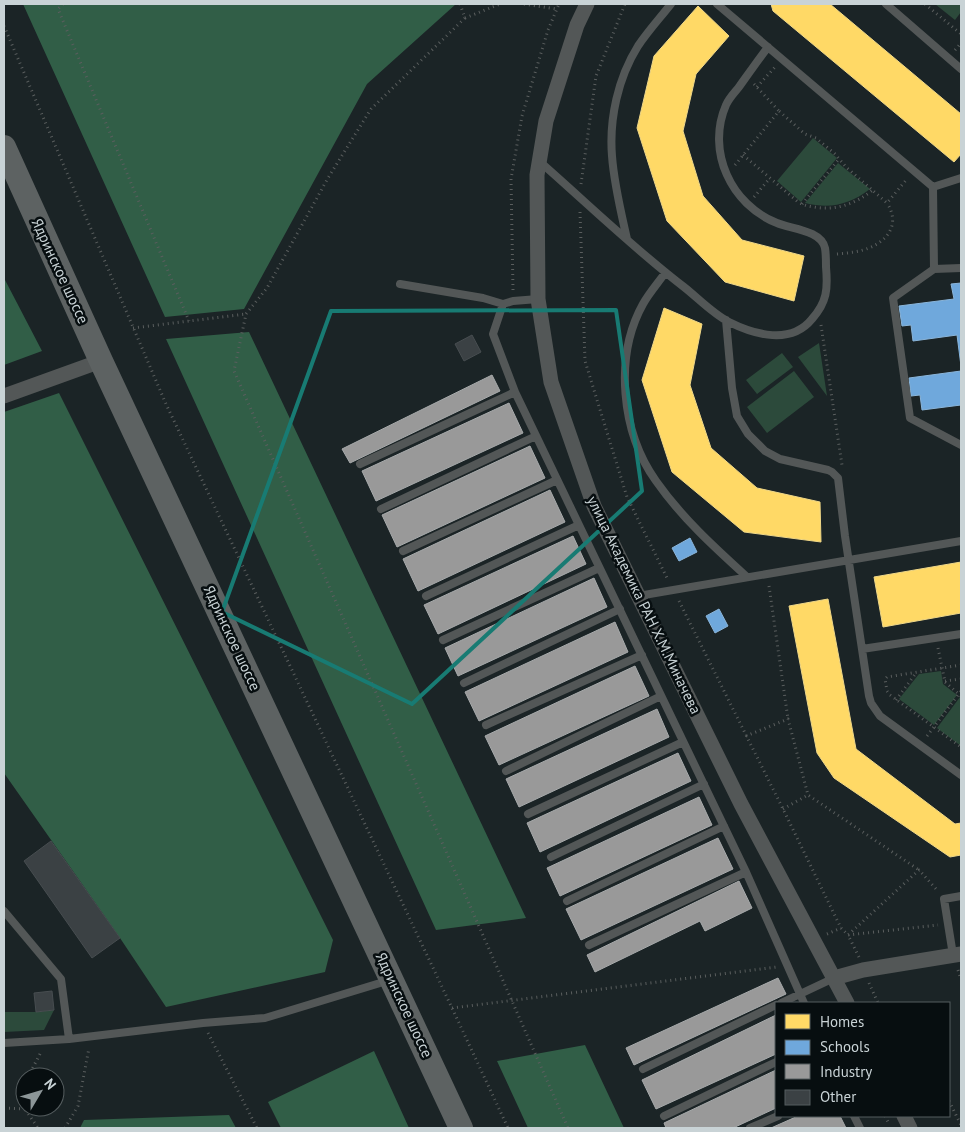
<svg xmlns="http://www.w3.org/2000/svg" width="965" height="1132" font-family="'PT Sans',sans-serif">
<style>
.green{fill:#2c4a3b}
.forest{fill:#315e47}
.homes{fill:#ffd966;stroke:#efd788}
.schools{fill:#6fa8dc;stroke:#8ab5da}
.industry{fill:#999;stroke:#a7aaab}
.building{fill:#3b4144;stroke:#474d50}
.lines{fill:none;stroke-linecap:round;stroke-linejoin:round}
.path{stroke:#5a5e5e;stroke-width:3;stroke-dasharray:1 4;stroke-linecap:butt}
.lane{stroke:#535757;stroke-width:8}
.street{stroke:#535757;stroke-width:15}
.primary{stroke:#5d6262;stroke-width:24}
.marked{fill:none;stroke:#187b73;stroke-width:4;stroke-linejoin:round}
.labels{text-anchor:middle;stroke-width:5;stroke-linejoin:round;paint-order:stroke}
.street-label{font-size:15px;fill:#c9d3d6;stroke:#070e10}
</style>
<rect width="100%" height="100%" fill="#1b2426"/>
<path class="green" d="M935 4H961V12L955 20Z
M813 138 837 158 801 202 777 181Z
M838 163 870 189C849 205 830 209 805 203Z
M819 343 827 396 798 357Z
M782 353 793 367 757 394 746 380Z
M794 371 814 397 767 433 747 407Z
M941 671 943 684 957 695 934 725 899 699 919 674Z
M960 697 961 698V746L937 728Z
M54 1010 44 1030 4 1032V1012H36Z"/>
<path class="forest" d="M23 4H456L367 84 244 309 165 317Z
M4 278 42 351 4 365Z
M249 332 526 918 436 930 166 339Z
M59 393 333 940 325 972 166 1007 120 938 4 773V412Z
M585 1045 624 1128H528L497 1061Z
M374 1051 409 1128H281L268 1102Z
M229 1115 236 1128H80L84 1120Z"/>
<path class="homes" d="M771 4H830L961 114V154L954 162 773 11Z
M698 6 729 36 696 74 683 131 703 196 742 240 804 256 794 301 725 282 667 221 637 128 654 56Z
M664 308 702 324 690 385 711 448 757 488 820 502 821 542 744 532 672 472 642 380Z
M961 562V613L883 627 874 577Z
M828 599 856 749 955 824 961 823V855L950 857 834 778 817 753 789 606Z"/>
<path class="schools" d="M961 283V366L957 335 913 341 911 325 902 326 899 306 954 299 951 284Z
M961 371V405L922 410 920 395 911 396 909 378Z
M690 538 697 552 679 561 672 548Z
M719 609 728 626 715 633 706 616Z"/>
<path class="industry" d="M492 375 500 391 350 463 342 449Z
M509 403 523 433 376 501 362 471Z
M530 446 545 478 397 547 382 515Z
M550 490 565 522 418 591 403 559Z
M573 536 586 564 438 634 424 605Z
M594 578 607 607 458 676 445 648Z
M615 622 628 652 479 721 465 692Z
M635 666 649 696 499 765 485 736Z
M657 709 669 737 519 807 506 779Z
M678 753 691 781 540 852 527 823Z
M699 797 712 825 560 896 547 868Z
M718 838 733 869 581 940 566 909Z
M739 881 752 908 705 931 700 921 595 972 587 955Z
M778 978 786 994 634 1065 626 1048Z
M776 1015V1054L656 1109 642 1080Z
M776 1070V1108L733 1128H666L664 1123Z
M798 1116H840L846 1128H771Z"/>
<path class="building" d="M472 335 481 352 464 361 455 344Z
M51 841 120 938 92 958 24 861Z
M52 991 54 1010 36 1012 34 993Z"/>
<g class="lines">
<path class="path" d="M63 4 58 9 189 321
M460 4 465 18 371 109 328 178 267 288 246 314 234 371 568 1128
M524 4 557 9
M925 4 961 34
M465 18 500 4
M4 26 166 404 452 1008 508 1128
M955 50 961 43
M754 84 779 111
M757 87 775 67
M743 155 798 202C803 205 808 206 814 207 836 211 855 204 873 190
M735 165 779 111 805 134 816 138 835 154 846 167 887 203 907 179
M581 184 596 76 625 4
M754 197 770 178
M802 204 839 159
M580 212 585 361 627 497 668 580
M837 254C848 253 859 252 869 248 889 240 900 223 887 203
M513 290 511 179 522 116 548 30 559 4
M821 325 842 465
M133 328 246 314
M769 586 788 719
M679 601 783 809 841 928 848 935 938 925
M938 648 945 682 961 696
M961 665 887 677 885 679 887 691 890 695 961 747
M945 681 961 679
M896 700 916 673
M746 736 788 719 808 795 919 870
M927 736 961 691
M783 809 808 795
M827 934 841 928
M859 957 848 935 919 870 938 891
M958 970 961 979
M869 983 878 1003
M452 1008 777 967
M208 1033 257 1128
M28 1077 41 1052
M25 1082 20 1090 25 1109 38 1128
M949 1101 961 1125
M4 1108 25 1109
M885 1116 888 1122
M65 1128 78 1106 89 1048"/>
<path class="lane" d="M717 4 933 187
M886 4 961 69
M539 161C587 203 633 248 684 287 698 298 713 314 729 322 755 335 791 345 812 319 827 302 828 289 826 267 826 261 826 254 825 248 821 230 791 229 777 223 731 205 706 151 726 105 729 98 735 92 739 87 749 73 758 60 768 47
M933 187 934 269
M933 187 961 178
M627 239C621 212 614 184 612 156 609 119 618 78 638 46 648 31 660 18 671 4
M961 268 934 269 893 298 910 418 961 445
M665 273C658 283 649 293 643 304 614 356 621 432 656 481 682 518 714 547 747 577
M400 284 483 298 503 304 513 301 538 299
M503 304 493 334 515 392
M726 320 732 388 737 416 748 434 765 451 780 459 828 470 832 472 838 478 845 536 869 696 871 703 880 716 961 775
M360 464 515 392 746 872 804 1003
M381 509 536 436
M403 551 557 480
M426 596 579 525
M638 596 961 541
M443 640 599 568
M862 649 961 634
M464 683 620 609
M486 725 642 655
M506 771 661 696
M528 814 683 742
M551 857 704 784
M567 901 724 826
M4 911 61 979 69 1039
M589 945 746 872
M953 955 944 899 961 896
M781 1003 834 978
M4 1043 69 1039 203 1023 265 1018 390 980
M643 1069 776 1005
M664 1116 776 1062
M854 1116 860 1128
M750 1128 778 1116"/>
<path class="street" d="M587 4 577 25 546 121 537 175 538 299 551 382 594 506 741 804 847 1003
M4 396 101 361
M834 978 863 970 961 954
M904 1116 910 1128"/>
<path class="primary" d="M4 147 101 361 461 1128"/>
</g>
<path class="marked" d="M616 310 642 491 412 704 222 612 331 311Z"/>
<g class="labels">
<g class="street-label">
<text transform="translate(60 271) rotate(65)" y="5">Ядринское шоссе</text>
<text transform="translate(644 605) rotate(64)" y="5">улица Академика РАН Х.М.Миначева</text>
<text transform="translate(232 638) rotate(65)" y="5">Ядринское шоссе</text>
<text transform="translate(404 1005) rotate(65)" y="5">Ядринское шоссе</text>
</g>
</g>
<rect width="965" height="1132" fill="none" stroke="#c9d3d6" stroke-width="10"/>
<rect x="775" y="1002" width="175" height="115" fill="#070e10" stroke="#555d5f"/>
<rect x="785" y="1014" width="25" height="15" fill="#ffd966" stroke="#555d5f"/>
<text x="820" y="1027" font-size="15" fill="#c9d3d6">Homes</text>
<rect x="785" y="1040" width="25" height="15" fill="#6fa8dc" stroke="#555d5f"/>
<text x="820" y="1052" font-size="15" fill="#c9d3d6">Schools</text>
<rect x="785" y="1064" width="25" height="15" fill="#999999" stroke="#555d5f"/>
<text x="820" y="1077" font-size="15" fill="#c9d3d6">Industry</text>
<rect x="785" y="1090" width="25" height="15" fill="#3b4144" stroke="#555d5f"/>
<text x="820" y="1102" font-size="15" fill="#c9d3d6">Other</text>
<g transform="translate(40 1092) rotate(52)"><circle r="24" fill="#070e10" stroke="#555d5f"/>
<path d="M0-4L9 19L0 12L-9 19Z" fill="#8c9698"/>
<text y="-8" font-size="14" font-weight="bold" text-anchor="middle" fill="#c9d3d6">N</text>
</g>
</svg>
